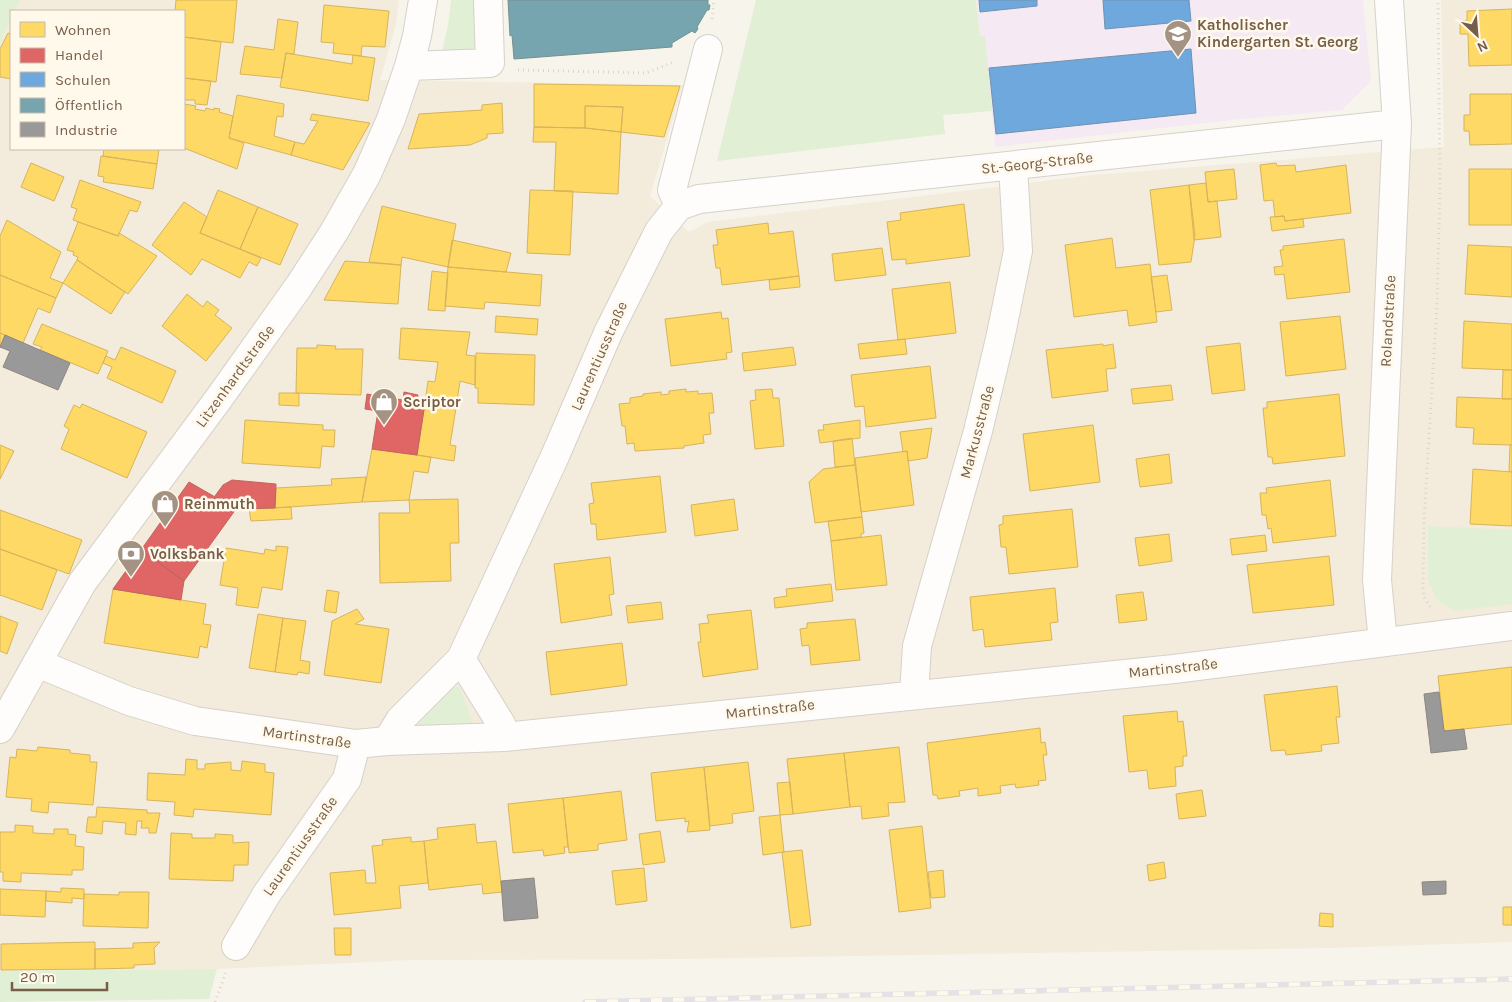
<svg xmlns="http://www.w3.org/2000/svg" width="1512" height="1002" font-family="Karla,sans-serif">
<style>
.residential{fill:#f3ebdb}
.education{fill:#f5eaf3}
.green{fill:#e1efd5}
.homes{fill:#ffd966;stroke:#d6b45d}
.shops{fill:#e06666;stroke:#c0645d}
.schools{fill:#6fa8dc;stroke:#7192b0}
.public{fill:#76a5af;stroke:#769090}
.industry{fill:#999;stroke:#8f8781}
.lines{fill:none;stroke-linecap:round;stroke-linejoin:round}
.minor-casing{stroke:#d6d1c9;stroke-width:30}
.path{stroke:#dad4cd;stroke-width:3;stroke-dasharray:1 4;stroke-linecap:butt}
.minor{stroke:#fefdfc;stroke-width:28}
.rail-casing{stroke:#e5e2e5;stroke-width:5.5}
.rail{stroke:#fff9ec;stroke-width:4;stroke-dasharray:11;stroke-linecap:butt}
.labels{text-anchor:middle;stroke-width:5;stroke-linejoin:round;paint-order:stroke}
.poi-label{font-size:15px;font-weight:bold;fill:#775e49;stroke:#fff9ec;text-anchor:start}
.street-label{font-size:15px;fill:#775e49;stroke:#fff9ec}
</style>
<rect width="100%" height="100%" fill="#f7f4eb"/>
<path class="residential" d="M20 0H399L396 24 380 80 683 85 650 196 689 232 708 222 1093 175 1444 147 1441 0H1512V942L1328 948 680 959 412 960 217 969 0 971V43L11 19V149H184V11H15Z"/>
<path class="education" d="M976 0H1363L1371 81 1342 110 1232 120 995 147 985 36H980Z"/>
<path class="green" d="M0 0H20L15 11H11V19L0 43Z
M451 0H477L480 52 441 56 448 25Z
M756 0H976L980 36H985L992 111 943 115 945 134 717 161Z
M1428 526 1512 530V604L1455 611 1437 600 1428 580Z
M453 687H457L460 689 473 723 472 726 418 727V723Z
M217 969 209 999 0 1002V971Z"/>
<path class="homes" d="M176 0H237L233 43 184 37V11H175Z
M324 5 389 11 385 47 362 46 361 56 333 53 334 43 321 42Z
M1512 9V65L1469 66 1468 34H1460V21H1467V11Z
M278 19 298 22 294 54 286 53 282 78 240 74 245 46 274 50Z
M8 33 11 34V79L0 77V49Z
M184 37 221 42 216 82 184 78Z
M286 53 352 64 353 55 375 58 368 101 280 87Z
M184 78 211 81 207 105 195 104V100H184Z
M534 84 680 86 664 137 621 132 623 107 585 106V128L534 127Z
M1470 94H1512V144L1470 145 1469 131H1464V115H1470Z
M237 95 284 104 283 117 277 116 274 136 295 142 291 155 229 138Z
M502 103 503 133 487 134V138L470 145 408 149 419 114 482 110V105Z
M184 104 196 106 195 109 205 111 206 108 214 110V108L220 109 219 112 233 116 229 138 244 143 237 169 184 148Z
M585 106 623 107 621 132 585 128Z
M312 114 370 123 343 170 291 155 295 142 304 144 318 121 310 120Z
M534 127 585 128 621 132 618 194 554 191 556 142H533Z
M104 149H159L157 164 103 156Z
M101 156 157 164 153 189 103 182 104 177 98 176Z
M31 163 64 177 54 201 21 187Z
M1276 163 1277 166 1295 165 1296 172 1346 165 1351 213 1285 221 1284 216 1275 217 1273 200 1264 201 1260 165Z
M1234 169 1237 199 1208 202 1205 172Z
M1469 169H1512V225H1469Z
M80 180 141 202 137 212 130 210 118 236 73 220 77 209 71 207Z
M1206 183 1208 202 1217 201 1221 237 1194 240 1189 185Z
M1189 185 1195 235 1191 262 1159 265 1150 190Z
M218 190 258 207 240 249 200 233Z
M530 190 573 191 570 255 527 253Z
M184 202 207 217 200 233 261 258 257 266 249 262 240 278 202 259 191 275 152 245Z
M964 204 970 256 906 264V259L892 260 887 222 901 220 900 213Z
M382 206 456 224 448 267 402 257 401 265 369 262Z
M258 207 298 224 280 265 240 249Z
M1284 216 1285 221 1303 219 1304 227 1272 231 1270 217Z
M7 220 61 252 50 278 63 283 56 298 0 275V236Z
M78 222 118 236 119 233 157 256 128 294 77 260 78 257 73 255 74 252 67 250Z
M768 223 769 234 793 231 799 276 722 285 720 268H716L713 245H718L716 230Z
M1112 238 1116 268 1150 264 1157 322 1129 326 1127 310 1074 317 1065 245Z
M1344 239 1350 292 1287 299 1284 274 1275 275 1274 267 1283 266 1280 250H1283V246Z
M452 240 511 253 506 272 448 267Z
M1468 245 1512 247V297L1465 294Z
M882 248 886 275 835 281 832 254Z
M77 260 125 292 111 314 63 283Z
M345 261 401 265 398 304 324 300Z
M448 267 542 275 540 306 485 302 484 309 445 306Z
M432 271 448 273 445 311 428 310Z
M0 275 56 298 50 313 38 308 23 343 0 333Z
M1167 275 1172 310 1156 312 1151 277Z
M799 276 800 287 770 290 769 280Z
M950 282 956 333 898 340 892 289Z
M187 294 203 307 207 301 219 310 215 315 232 328 206 361 162 326Z
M721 312 722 319 728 318 732 352 726 353 727 359 671 366 665 319Z
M496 316 538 319 537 335 495 332Z
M1340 316 1346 369 1286 376 1280 322Z
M1464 321 1512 324V370L1462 368Z
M42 324 108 351 98 374 40 350 42 347 33 344Z
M401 328 470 332 466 355 475 356V385L460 381 456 408 425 403 428 381 435 382 438 362 399 359Z
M0 333 5 335 0 348Z
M905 339 907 354 860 359 858 344Z
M1240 343 1245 390 1212 394 1206 347Z
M1103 344V346L1113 344 1116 368 1106 369 1108 391 1052 398 1046 350Z
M317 345 336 346 335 349H363L361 395 296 393 297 348H317Z
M121 347 176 371 162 403 107 378 112 367 103 363 106 356 115 360Z
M793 347 796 365 744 371 742 353Z
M476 353 535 355 534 405 478 403V388H475Z
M930 366 936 418 866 427 864 406 855 407 851 375Z
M1503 370H1512V399H1502Z
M1171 385 1173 400 1133 404 1131 389Z
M686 389V392L698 391V394L712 393 714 413H709L711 434 703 435 704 443 684 446V448L635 451 634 443 627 444 625 426H622L619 404 630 403V398L643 396V394L661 392V395L669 394V391Z
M772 389 773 398H779L784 446 755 449 750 401 756 400 755 390Z
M279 393H299V406L279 405Z
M1339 394 1345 456 1273 464 1272 457H1268L1263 408H1267V402Z
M1457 397 1512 399V445L1473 444 1474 428 1456 427Z
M425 403 456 408 450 445 456 446 454 461 417 455Z
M82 404 147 432 127 478 61 449 69 429 64 426 74 405 80 408Z
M245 420 323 425V430H335L334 447 322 446 320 468 242 463Z
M860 420V438L820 443 818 430H824L823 425Z
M1093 425 1100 482 1030 491 1023 434Z
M932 428 927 458 908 461 907 451 903 452 900 432Z
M852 438 855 465 835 467 833 441Z
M0 445 14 451 0 479Z
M1510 445H1512V472L1509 471Z
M372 449 431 457 428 473 414 471 409 500 362 502Z
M907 451 914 505 861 512 855 458Z
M1169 454 1172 483 1140 487 1136 459Z
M855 465 862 517 815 523 809 482 823 469Z
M1473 469 1512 472V526L1470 524Z
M660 476 666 532 597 540 596 524H591L589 504 594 503 591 483Z
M366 477 362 502 275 508 276 488 332 485 331 479Z
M1330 480 1336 536 1273 543 1271 528 1268 529 1266 515H1262L1260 493H1267L1266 488Z
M458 499 459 543H450L451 581 380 583 379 513H410L409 500Z
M734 499 738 530 695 536 691 505Z
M291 507 292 519 251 521 249 509Z
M1072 509 1078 567 1009 574 1006 547H1001L999 525 1003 524V516Z
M0 510 82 540 69 574 0 549Z
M862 517 864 533 861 534V537L831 541 828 521Z
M1169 534 1172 561 1139 566 1135 538Z
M881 535 887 585 836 590 831 541Z
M1265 535 1267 551 1232 555 1230 539Z
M276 546 288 547 282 590 262 587 258 608 236 605 238 588 220 585 226 548 264 554 265 549 276 551Z
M0 549 57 570 42 610 0 595Z
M1329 556 1334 605 1253 613 1247 565Z
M610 557 614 594 609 595 612 615 561 623 554 564Z
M831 584 833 601 775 608 774 598 787 596 786 589Z
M1055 588 1058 622 1050 623 1052 640 985 647 983 629 973 631 970 597Z
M113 589 206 604 203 624 211 625 207 648 200 646 198 658 104 643Z
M327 590 339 592 336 613 324 611Z
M1143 592 1147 620 1119 623 1116 595Z
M661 602 663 619 628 623 626 606Z
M357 609 364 619 355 624 389 629 381 683 324 675 332 621Z
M751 610 758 669 703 677 698 642H701L699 624 709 623 707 615Z
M258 614 283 618 275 672 249 668Z
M0 616 18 623 7 654 0 651Z
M283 618 306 621 300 660 310 662 309 674 298 672 297 675 275 672Z
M855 619 860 660 811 665 809 645 802 646 800 629 807 628V623Z
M622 643 627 685 551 695 546 652Z
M1512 667V724L1444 731 1438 676Z
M1337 686 1340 717H1336L1339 743 1321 745 1322 751 1286 755 1285 750 1271 751 1264 695Z
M1177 711 1178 722 1183 721 1187 756H1183V766L1175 767 1176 786 1149 789 1147 770 1129 772 1123 716Z
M1040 728 1041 743 1045 742 1047 755H1043L1046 780 1038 781 1039 785 1016 788 1015 784 1000 786 1001 793 978 796V788L959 791 960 796 938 799 937 795H933L927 743Z
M38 747 70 750V753L90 755V762H97L93 805 49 802 48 813 31 811 32 799 6 797 10 757 16 758 17 749 37 751Z
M899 747 905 802 888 803 889 816 862 819 861 806 850 807 844 753Z
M844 753 850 807 793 814 787 759Z
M186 759 197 760V769H205V764L231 762V770L241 771 242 761 265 764V772L274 773 271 815 194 809 193 817 174 815 175 802 147 800 148 773 185 775Z
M748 762 754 811 732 814 733 823 710 826 704 767Z
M704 767 710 830 687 832 689 821 685 822V818L656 821 651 773Z
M790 782 793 814 780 815 777 783Z
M1202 790 1206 816 1179 819 1176 794Z
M621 791 627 840 598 844V850L569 853 563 798Z
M563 798 568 847H564L565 853 544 856 543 850 513 853 508 804Z
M97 807 147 810V813H160L156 833H149V828H141L142 821H137L136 835 125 834 126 823 103 821 102 834 86 832 88 817H96Z
M780 815 784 852 763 855 759 817Z
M475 824 477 843 496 841 502 892 483 894 482 884 429 890 424 841 438 839 437 828Z
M15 825 33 826V833L54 834V829H68V834L76 835 75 846 84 847 83 870H72V875L21 873V882L3 881V872H0V832H15Z
M922 826 931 908 899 912 889 830Z
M660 831 665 862 643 865 639 834Z
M171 833 192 834V838H215V834L233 835V843L249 842 248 865H234L233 881 169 879Z
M411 837V842L424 841 428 883 399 886 401 908 334 915 330 873 365 870 366 883H376L372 846 383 845 382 840Z
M802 850 811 925 791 928 782 852Z
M1164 862 1166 878 1149 881 1147 865Z
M644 868 647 901 616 905 612 871Z
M943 870 945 897 931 898 928 872Z
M61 888 84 889V899L72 898V903L46 901V891L61 892Z
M0 889 46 891 45 917 0 915Z
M119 892H149L148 928 83 926 84 894 119 895Z
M1503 907H1512V925H1503Z
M1320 913 1333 914V927L1319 926Z
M334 928H351V955H335Z
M95 942V969L1 970V944Z
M160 942 154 948 155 964 134 965V968L95 969V949L133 948V943Z"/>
<path class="shops" d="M404 392 418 395 417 402 425 403 417 455 372 449 378 411 365 409 367 394 403 400Z
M232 480 276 484 275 508 236 509 215 496 223 485Z
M189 482 236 509 184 581 141 550Z
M141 550 184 581 181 600 113 589Z"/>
<path class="schools" d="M979 0H1037V6L980 12Z
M1103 0H1189L1191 21 1105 29Z
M1191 49 1196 113 996 134 989 68Z"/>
<path class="public" d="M508 0H708V5H710L709 10H707L697 27 698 29 695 33 692 31 672 43V47L514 59 512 35 510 36Z"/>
<path class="industry" d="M5 335 70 363 58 390 3 367 10 351 0 347Z
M1439 692 1444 731 1464 729 1467 749 1431 753 1424 694Z
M534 878 538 918 504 921 501 881Z
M1446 881V894L1423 895 1422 882Z"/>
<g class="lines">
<defs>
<path id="minor" d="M409 66 490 63 488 0
M679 206 699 199 1397 124
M679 206 672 190 708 49
M1383 642 1377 580 1397 124 1389 0
M461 659 501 724 504 737
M37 663 129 701 195 721 356 744 387 741 504 737 1174 669 1512 626
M914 694 917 646 978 431 1000 339 1018 251 1013 166
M0 729 82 583 217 401 299 286 334 232 367 174 391 119 409 66 417 36 423 0
M387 741 400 720 461 659 555 456 608 333 659 231 679 206
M236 946 266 895 347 779 356 744"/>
</defs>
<use href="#minor" class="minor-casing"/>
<path class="path" d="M712 19 714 0
M518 70 646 73 674 62
M1430 607 1424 597 1423 588 1424 521 1437 304 1440 188 1438 0
M215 1002 226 972"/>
<use href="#minor" class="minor"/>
<defs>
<path id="rail" d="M585 1002 1512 979"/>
</defs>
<use href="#rail" class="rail-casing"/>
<use href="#rail" class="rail"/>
</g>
<defs>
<symbol id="school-pin" viewBox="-11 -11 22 30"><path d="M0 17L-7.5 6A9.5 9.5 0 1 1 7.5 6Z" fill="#a49282" stroke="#fff9ec"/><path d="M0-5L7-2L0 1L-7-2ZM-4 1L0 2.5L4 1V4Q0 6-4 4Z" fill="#fff"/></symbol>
<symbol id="shop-pin" viewBox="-11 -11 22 30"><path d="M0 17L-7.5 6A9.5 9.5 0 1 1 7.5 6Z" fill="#a49282" stroke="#fff9ec"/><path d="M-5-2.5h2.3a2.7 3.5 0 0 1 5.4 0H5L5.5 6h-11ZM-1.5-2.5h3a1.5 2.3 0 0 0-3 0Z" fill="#fff"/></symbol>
<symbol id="bank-pin" viewBox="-11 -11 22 30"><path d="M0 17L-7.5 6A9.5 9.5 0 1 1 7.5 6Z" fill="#a49282" stroke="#fff9ec"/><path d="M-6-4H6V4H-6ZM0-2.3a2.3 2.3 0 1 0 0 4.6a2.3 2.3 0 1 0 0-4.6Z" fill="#fff"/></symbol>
</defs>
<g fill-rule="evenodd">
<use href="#school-pin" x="1162" y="18" width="32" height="43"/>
<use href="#shop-pin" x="368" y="386" width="32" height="43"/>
<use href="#shop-pin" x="149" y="488" width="32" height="43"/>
<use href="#bank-pin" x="115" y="538" width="32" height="43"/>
</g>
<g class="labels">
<g class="poi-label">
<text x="1197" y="30">Katholischer<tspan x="1197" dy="17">Kindergarten St. Georg</tspan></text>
<text x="403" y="407">Scriptor</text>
<text x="184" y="509">Reinmuth</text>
<text x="150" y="559">Volksbank</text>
</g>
<g class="street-label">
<text transform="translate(1037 163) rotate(-6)" y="5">St.-Georg-Straße</text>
<text transform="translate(1388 321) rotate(-87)" y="5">Rolandstraße</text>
<text transform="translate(599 356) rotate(-66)" y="5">Laurentiusstraße</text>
<text transform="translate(235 376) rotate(-54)" y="5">Litzenhardtstraße</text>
<text transform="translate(977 432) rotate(-75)" y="5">Markusstraße</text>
<text transform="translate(1173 668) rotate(-6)" y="5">Martinstraße</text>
<text transform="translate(770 709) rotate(-6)" y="5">Martinstraße</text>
<text transform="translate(307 737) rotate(8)" y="5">Martinstraße</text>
<text transform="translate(300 846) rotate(-55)" y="5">Laurentiusstraße</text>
</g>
</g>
<rect x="10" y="10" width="175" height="140" fill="#fff9ec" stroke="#c9bbab"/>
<rect x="20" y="22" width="25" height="15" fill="#ffd966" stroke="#c9bbab"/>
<text x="55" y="35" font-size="15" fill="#775e49">Wohnen</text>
<rect x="20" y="48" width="25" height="15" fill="#e06666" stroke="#c9bbab"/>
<text x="55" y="60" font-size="15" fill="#775e49">Handel</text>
<rect x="20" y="72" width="25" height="15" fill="#6fa8dc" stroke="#c9bbab"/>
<text x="55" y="85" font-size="15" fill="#775e49">Schulen</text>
<rect x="20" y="98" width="25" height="15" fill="#76a5af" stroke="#c9bbab"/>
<text x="55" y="110" font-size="15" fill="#775e49">Öffentlich</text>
<rect x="20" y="122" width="25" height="15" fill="#999999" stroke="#c9bbab"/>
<text x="55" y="135" font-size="15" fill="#775e49">Industrie</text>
<g transform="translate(1477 35) rotate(154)" stroke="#fff9ec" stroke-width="4" paint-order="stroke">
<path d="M0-4L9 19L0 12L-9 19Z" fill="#775e49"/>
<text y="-8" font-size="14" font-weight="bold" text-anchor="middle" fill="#775e49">N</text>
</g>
<path d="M12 982v8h95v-8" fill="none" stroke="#775e49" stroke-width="2.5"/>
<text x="20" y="982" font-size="15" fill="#775e49" stroke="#fff9ec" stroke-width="4" paint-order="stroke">20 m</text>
</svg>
